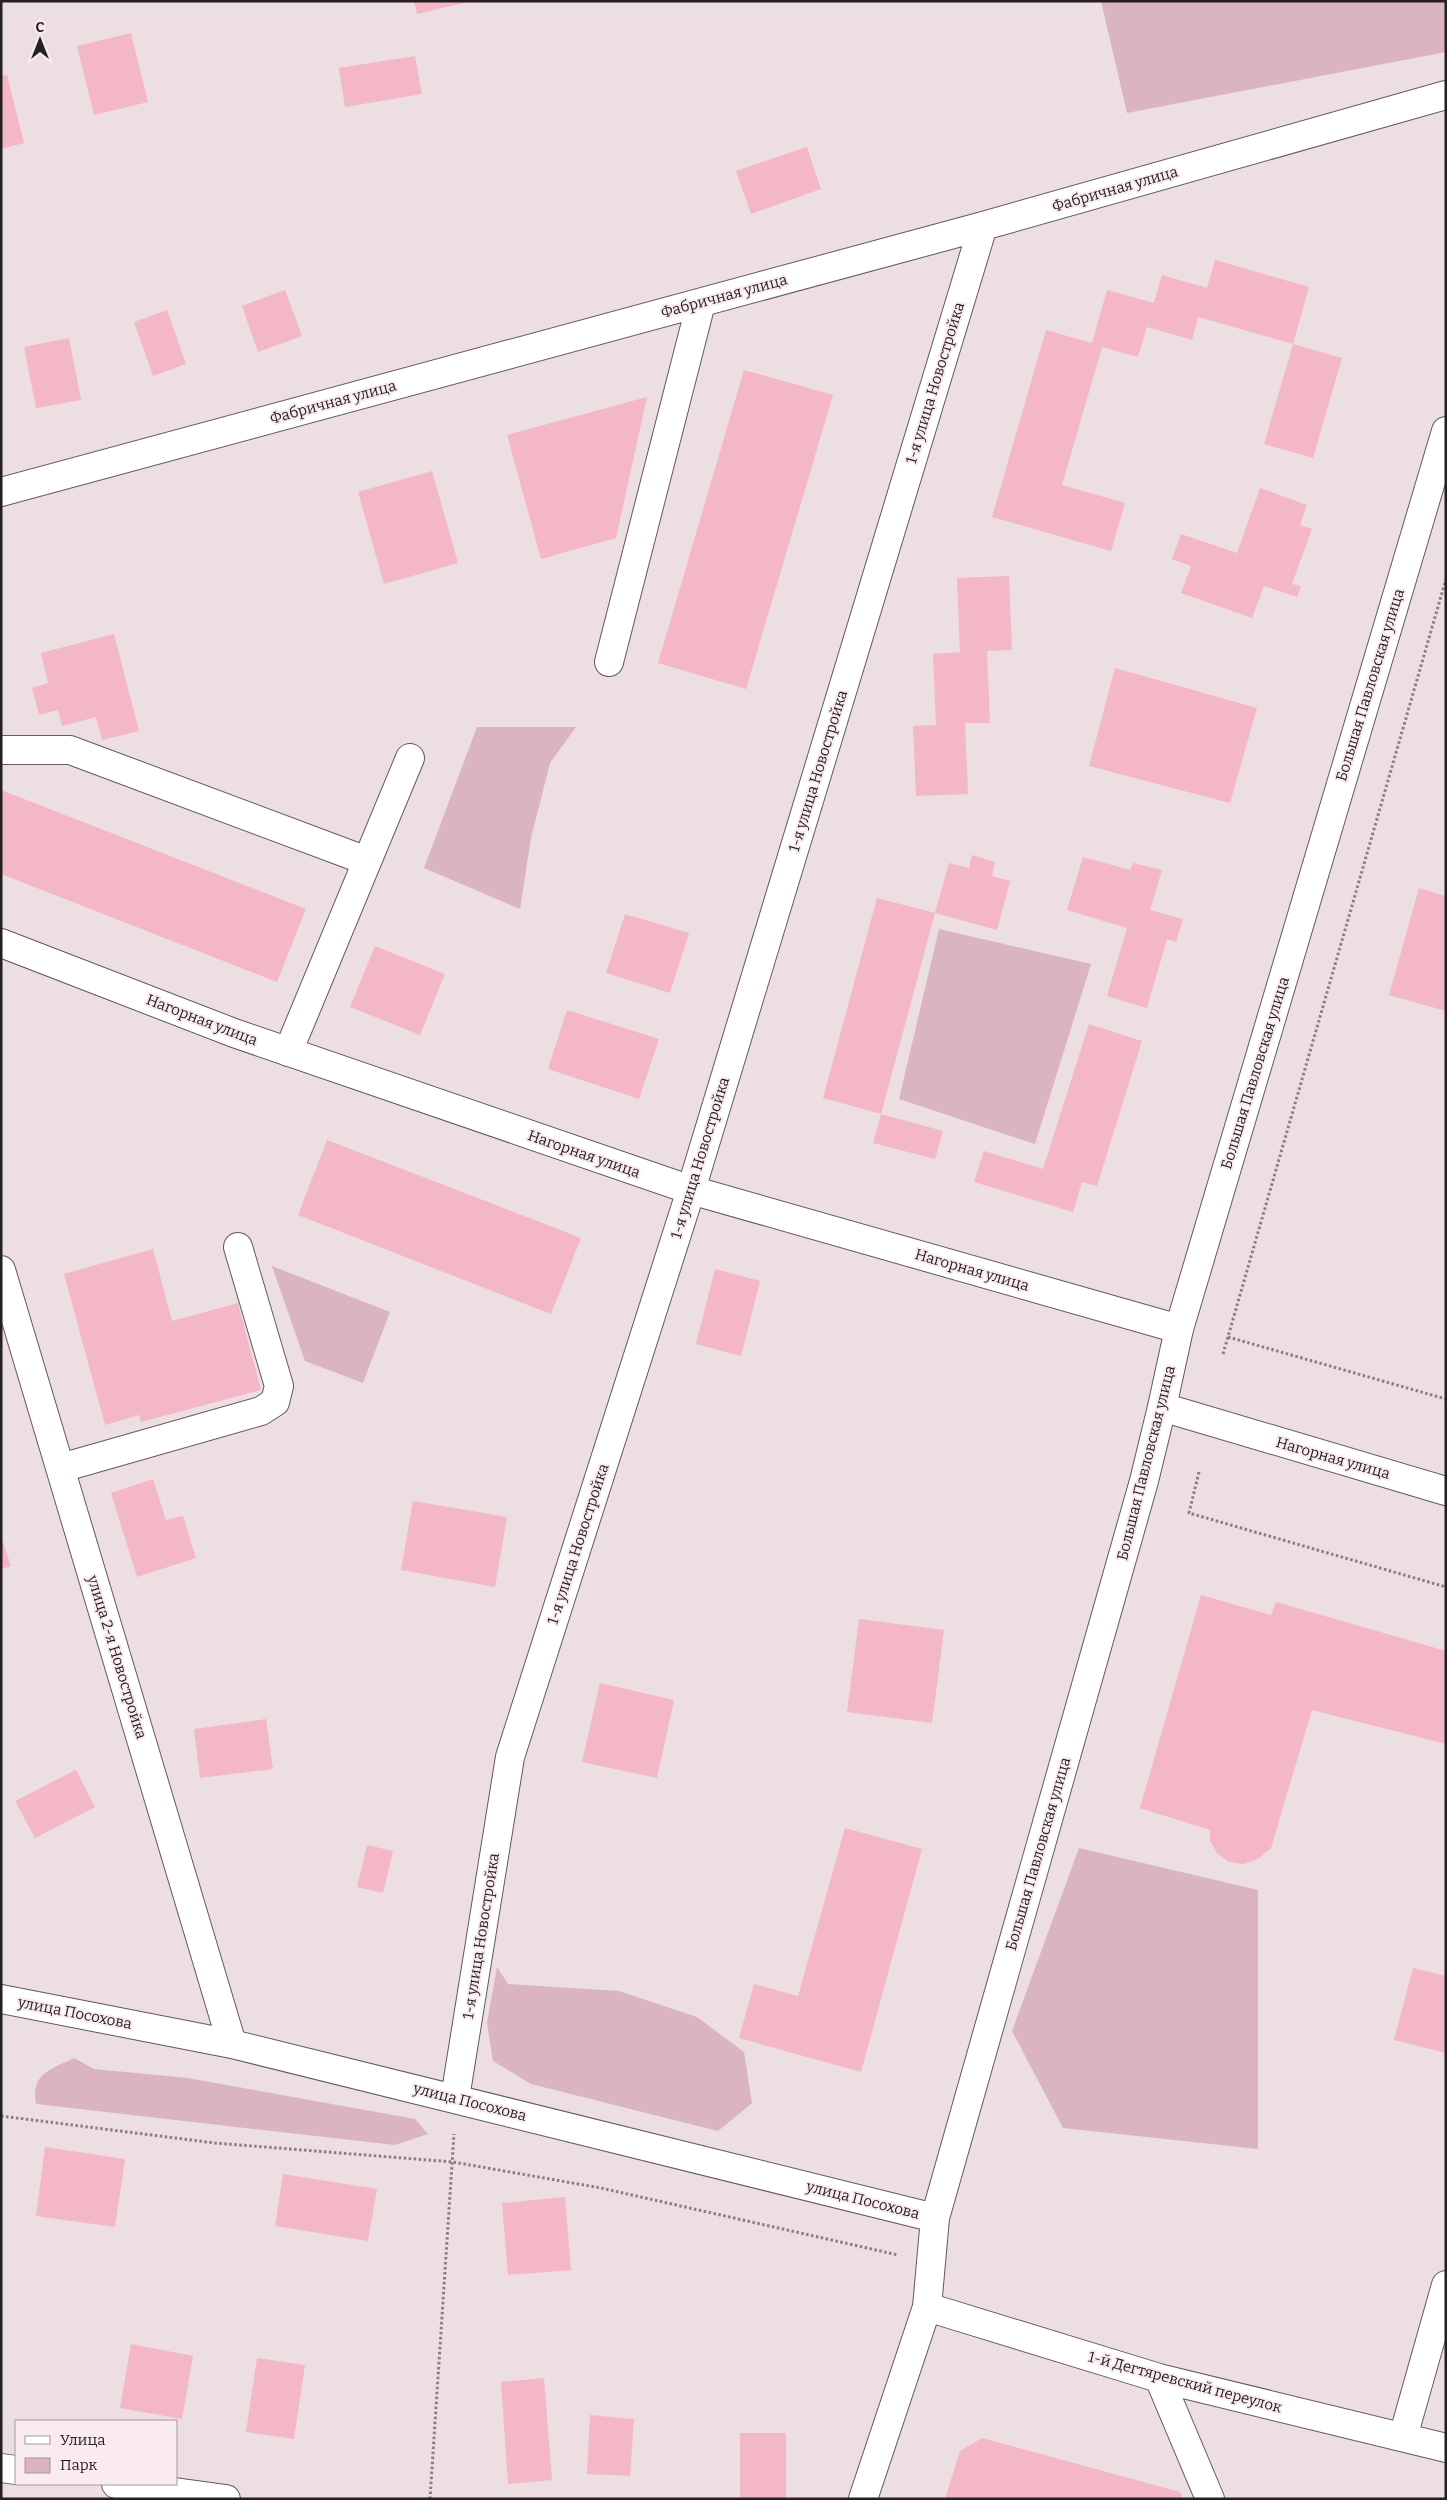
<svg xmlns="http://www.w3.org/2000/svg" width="1447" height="2500" font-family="Bitter,serif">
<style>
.green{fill:#dab4bf}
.building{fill:#f3b7c8}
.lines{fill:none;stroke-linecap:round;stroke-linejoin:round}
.minor-casing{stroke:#64585b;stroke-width:30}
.major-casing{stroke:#64585b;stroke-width:30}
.path{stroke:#897f82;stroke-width:3;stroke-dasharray:2.5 2.5;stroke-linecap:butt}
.minor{stroke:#fff;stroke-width:28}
.major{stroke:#fff;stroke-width:28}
.labels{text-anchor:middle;stroke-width:4;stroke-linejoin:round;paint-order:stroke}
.street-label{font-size:15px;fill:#241f21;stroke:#f9ebef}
</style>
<rect width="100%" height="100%" fill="#ecdee1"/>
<path class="green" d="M1101 1H1446V52L1127 113Z
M477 727H576L550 763 531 838 520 909 424 868Z
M939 929 1091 964 1035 1144 899 1099Z
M272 1266 390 1312 363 1383 305 1361Z
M1079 1848 1258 1890V2149L1063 2128 1012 2031Z
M497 1967 508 1984 619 1991 697 2017 744 2052 752 2103 718 2131 531 2084 493 2061 487 2023Z
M74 2058 94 2069 188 2078 415 2119 428 2134 395 2145 36 2104C31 2073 50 2070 74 2058Z"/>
<path class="building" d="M414 1H468V2L417 14Z
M131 33 148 102 94 115 77 46Z
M415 56 422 94 345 107 339 68Z
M7 75 24 143 1 149V76Z
M807 147 821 189 751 214 736 171Z
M1215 260 1309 287 1293 344 1342 358 1313 458 1264 444 1293 344 1198 317 1192 340 1147 327 1138 357 1102 347 1062 485 1125 503 1111 551 992 517 1046 330 1092 343 1107 290 1154 303 1162 275 1207 288Z
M285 290 302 336 258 352 242 306Z
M167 310 186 364 153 376 134 322Z
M69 338 81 400 36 408 24 347Z
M744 370 833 395 746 689 658 663Z
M647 397 616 538 541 559 507 435Z
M432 471 458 563 384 584 358 492Z
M1260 488 1307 505 1300 525 1312 529 1292 584 1301 586 1297 597 1264 586 1252 618 1181 593 1191 566 1172 559 1181 534 1237 553Z
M1009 576 1012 650 987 651 990 723H965L968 794 916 796 913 726 936 725 933 654 960 652 957 578Z
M114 634 139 731 102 740 96 717 62 726 58 710 39 715 32 688 48 683 41 653Z
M1115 668 1257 708 1230 803 1089 766Z
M1 790 306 909 277 982 1 874Z
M972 855 995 862 992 876 1010 881 997 930 935 913 949 863 969 868Z
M1083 857 1130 870 1133 863 1162 870 1150 910 1183 919 1176 942 1167 939 1147 1008 1107 996 1127 928 1067 910Z
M1419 888 1446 896V1011L1389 995Z
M877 898 935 913 881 1114 823 1098Z
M625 914 689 933 670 993 606 973Z
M375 946 445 974 420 1035 350 1007Z
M567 1010 659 1039 639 1099 548 1069Z
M1089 1024 1142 1041 1097 1186 1082 1182 1073 1212 974 1182 984 1151 1043 1169Z
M881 1114 943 1131 935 1159 873 1143Z
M327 1140 581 1238 551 1314 298 1215Z
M153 1249 172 1321 238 1303 261 1390 141 1422 139 1415 105 1425 64 1274Z
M715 1269 760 1281 741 1356 696 1344Z
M153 1479 166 1520 183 1516 196 1558 137 1577 111 1493Z
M413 1501 507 1517 495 1587 401 1570Z
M1 1536 11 1566 1 1569Z
M1201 1595 1271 1615 1276 1602 1446 1651V1744L1312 1710 1271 1848 1258 1859 1243 1864 1229 1862 1217 1853 1210 1841V1830L1140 1808Z
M859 1619 944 1630 932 1723 847 1712Z
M600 1683 674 1700 657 1778 582 1762Z
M266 1719 273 1769 200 1778 194 1729Z
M76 1770 95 1807 35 1838 15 1801Z
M845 1828 922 1849 861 2072 739 2038 754 1984 798 1996Z
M367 1845 393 1851 383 1893 357 1887Z
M1413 1968 1446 1976V2053L1394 2040Z
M45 2147 125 2159 115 2227 36 2216Z
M283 2174 377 2189 368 2241 275 2226Z
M565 2197 571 2270 508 2275 502 2203Z
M131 2344 193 2356 182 2419 120 2408Z
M257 2358 305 2365 294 2439 246 2432Z
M544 2378 552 2480 508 2484 501 2382Z
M590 2415 634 2419 630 2476 587 2474Z
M740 2433H786V2499H740Z
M982 2438 1180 2492 1182 2499H945L960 2451Z"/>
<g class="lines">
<defs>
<path id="minor" d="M1 492 983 226 1446 95
M609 662 701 303
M1 750H70L367 861
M1 943 234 1033 691 1190 1179 1329
M288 1052 410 758
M1 1270 232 2044
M61 1468 261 1411 275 1402 279 1386 238 1247
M1 1999 232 2044 935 2218
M455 2098 510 1757 691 1190 983 226
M927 2307 1159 2378 1446 2448
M1159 2378 1210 2499
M1403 2437 1446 2285
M1 2468 16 2470
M116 2484 226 2499
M863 2499 927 2307 935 2218 1144 1481 1162 1407"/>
<path id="major" d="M1446 431 1179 1329 1162 1407 1446 1491"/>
</defs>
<use href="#minor" class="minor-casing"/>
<use href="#major" class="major-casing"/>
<path class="path" d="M1228 1337 1446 1399
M1223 1354 1446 579
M1199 1472 1189 1513 1446 1587
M1 2116 215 2143 453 2162 601 2188 898 2255
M430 2499 454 2134"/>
<use href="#minor" class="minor"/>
<use href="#major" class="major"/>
</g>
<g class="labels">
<g class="street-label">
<text transform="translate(1115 189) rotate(-16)" y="5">Фабричная улица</text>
<text transform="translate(724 296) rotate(-15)" y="5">Фабричная улица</text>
<text transform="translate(935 383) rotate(-73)" y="5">1-я улица Новостройка</text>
<text transform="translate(333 402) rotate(-15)" y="5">Фабричная улица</text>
<text transform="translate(1370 685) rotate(-73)" y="5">Большая Павловская улица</text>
<text transform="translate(818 771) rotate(-73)" y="5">1-я улица Новостройка</text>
<text transform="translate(202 1020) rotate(21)" y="5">Нагорная улица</text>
<text transform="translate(1255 1073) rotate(-73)" y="5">Большая Павловская улица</text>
<text transform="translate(584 1154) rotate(19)" y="5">Нагорная улица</text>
<text transform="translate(700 1158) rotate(-73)" y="5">1-я улица Новостройка</text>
<text transform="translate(972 1270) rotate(16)" y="5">Нагорная улица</text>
<text transform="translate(1333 1458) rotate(16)" y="5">Нагорная улица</text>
<text transform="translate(1146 1463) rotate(-76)" y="5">Большая Павловская улица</text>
<text transform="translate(578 1544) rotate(-72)" y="5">1-я улица Новостройка</text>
<text transform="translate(117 1657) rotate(73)" y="5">улица 2-я Новостройка</text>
<text transform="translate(1038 1854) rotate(-74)" y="5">Большая Павловская улица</text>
<text transform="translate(481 1936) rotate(-81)" y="5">1-я улица Новостройка</text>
<text transform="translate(75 2013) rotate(11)" y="5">улица Посохова</text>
<text transform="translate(470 2102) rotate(14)" y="5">улица Посохова</text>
<text transform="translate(863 2200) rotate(14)" y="5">улица Посохова</text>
<text transform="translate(1185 2382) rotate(15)" y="5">1-й Дегтяревский переулок</text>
</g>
</g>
<rect width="1447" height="2500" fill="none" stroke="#241f21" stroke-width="5"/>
<rect x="15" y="2420" width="162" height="65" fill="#f9ebef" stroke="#a4999d"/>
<rect x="25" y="2436" width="25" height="8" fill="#ffffff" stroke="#a4999d"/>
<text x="60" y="2445" font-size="15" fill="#241f21">Улица</text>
<rect x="25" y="2458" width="25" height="15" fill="#dab4bf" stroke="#a4999d"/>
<text x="60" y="2470" font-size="15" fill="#241f21">Парк</text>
<g transform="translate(40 40)" stroke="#f9ebef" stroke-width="4" paint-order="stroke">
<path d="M0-4L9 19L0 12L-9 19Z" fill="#241f21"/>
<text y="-8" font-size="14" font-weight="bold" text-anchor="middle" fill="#241f21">С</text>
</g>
</svg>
